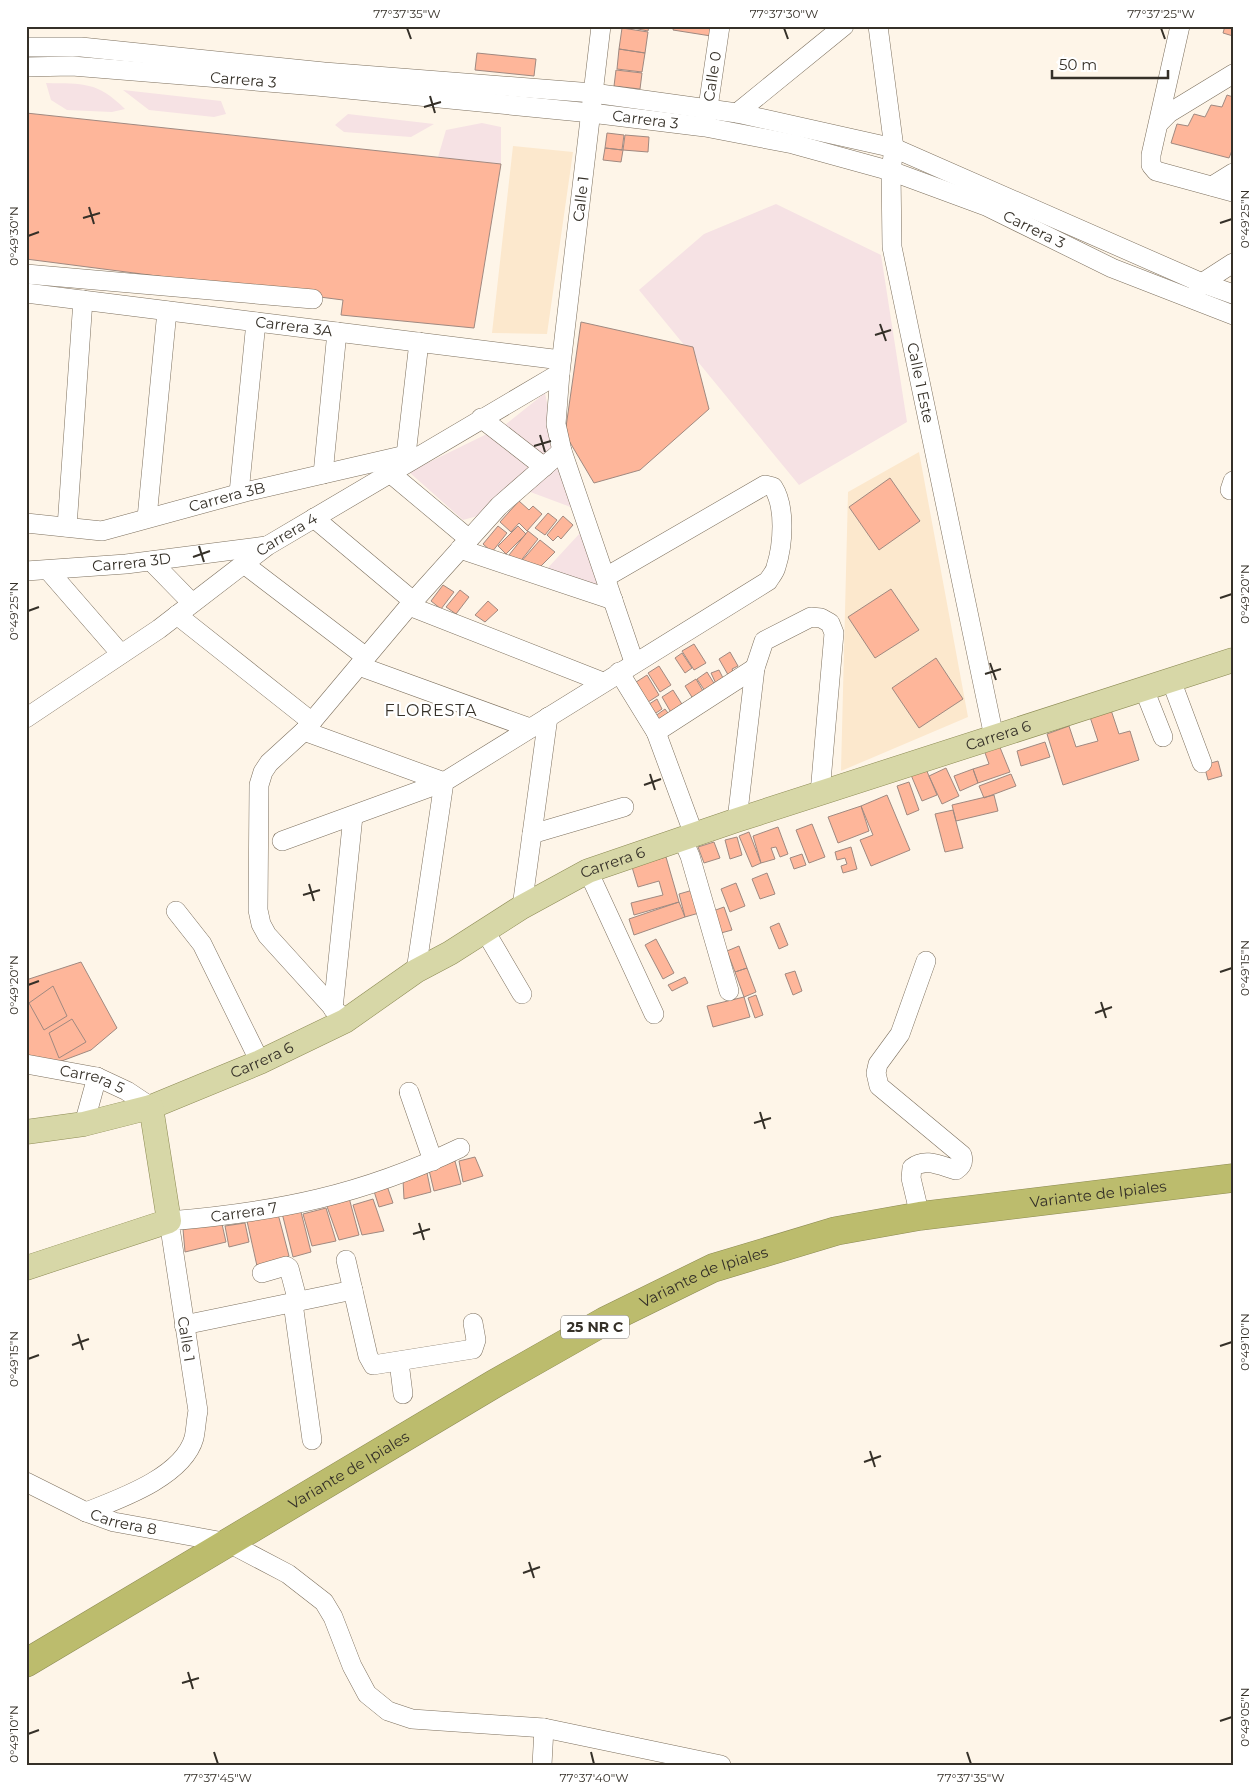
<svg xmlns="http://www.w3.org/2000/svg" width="1259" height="1791" font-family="Montserrat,sans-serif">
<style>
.built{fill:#fce8cd}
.green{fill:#f6e2e4}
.building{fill:#feb69a;stroke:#a08980}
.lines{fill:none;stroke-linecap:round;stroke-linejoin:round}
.minor-casing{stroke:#7d705e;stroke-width:20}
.major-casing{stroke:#8d8b55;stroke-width:25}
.highway-casing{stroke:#8d8b55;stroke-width:29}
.minor{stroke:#fff;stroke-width:19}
.major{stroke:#d7d7a7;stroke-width:24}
.highway{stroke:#bcbc6d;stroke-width:28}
.ticks{fill:none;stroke:#353028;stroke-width:2}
.labels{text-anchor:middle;stroke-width:4.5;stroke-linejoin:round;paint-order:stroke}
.shield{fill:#fff;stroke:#726e68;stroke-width:1}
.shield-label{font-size:14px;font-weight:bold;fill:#353028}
.street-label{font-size:15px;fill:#353028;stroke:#fff}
.neighbourhood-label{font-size:16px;letter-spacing:1px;fill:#353028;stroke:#fff}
.neatline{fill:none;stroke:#353028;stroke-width:2}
.ticks-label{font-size:12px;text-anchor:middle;fill:#353028}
</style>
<rect width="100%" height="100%" fill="#fef5e8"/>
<path class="built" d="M513 146 573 152 547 334 492 333Z
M919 452 968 717 841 771 848 492Z"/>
<path class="green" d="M46 83C83 84 97 81 125 109L112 112 67 110 51 100Z
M123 90 221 101 226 114 214 117 149 110Z
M348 114 434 124 411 137 344 132 335 125Z
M482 123 501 127V164L438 157 446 130Z
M776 204 881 255 907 422 799 485 639 290 704 234Z
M545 393 557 453 544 456 505 425Z
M493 431 528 459 529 469 481 515 463 520 409 472Z
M560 467 576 509 525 490Z
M580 533 606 592 545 571Z"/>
<path class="building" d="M623 26H649L648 31Z
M674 26H713L711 36 673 30Z
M1225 26H1233V36L1223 33Z
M622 28 648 32 645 53 619 49Z
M619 49 645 53 642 72 617 69Z
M477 53 536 59 534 76 475 70Z
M616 70 642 73 640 89 614 86Z
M1227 95 1233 97V148L1229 158 1171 143 1177 124 1188 126 1194 114 1205 117 1211 105 1222 107Z
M26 113 501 164 474 328 341 315 343 300 26 259Z
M607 133 624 135 622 150 605 148Z
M625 135 649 137 648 152 623 150Z
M605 148 623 150 621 162 603 160Z
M581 322 693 347 709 409 640 470 594 483 565 434Z
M890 478 920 521 879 550 849 507Z
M519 501 529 510 533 506 542 514 527 531 519 523 511 532 500 522Z
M548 513 557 520 545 535 535 528Z
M563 516 573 525 561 539 558 536 553 541 547 535Z
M498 526 507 533 492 552 483 544Z
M518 526 526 534 506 554 498 546Z
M528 531 538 539 519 563 509 555Z
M540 540 555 552 536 571 520 563Z
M443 585 454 592 441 609 431 601Z
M891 589 919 630 875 658 848 617Z
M460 590 469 597 456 614 446 607Z
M488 601 498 610 485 622 475 615Z
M694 644 706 663 694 670 682 651Z
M730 652 738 666 732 669 736 677 731 680 719 659Z
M682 653 692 668 685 673 675 658Z
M936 658 963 699 919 728 892 688Z
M659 666 671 685 660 692 648 673Z
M719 670 726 684 718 688 711 673Z
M707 672 717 688 707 694 697 679Z
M647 675 659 695 645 704 633 684Z
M696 679 706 696 695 702 685 686Z
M673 690 685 709 673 716 662 697Z
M657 699 662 709 650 717 643 708Z
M665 709 671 717 657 727 651 719Z
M1111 710 1119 734 1130 731 1139 760 1063 785 1047 734 1069 726 1076 747 1098 741 1090 717Z
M1045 742 1050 757 1021 766 1017 751Z
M999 745 1010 772 978 783 973 769 989 764 984 750Z
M1218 761 1222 776 1208 780 1204 765Z
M946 768 959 796 942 804 929 776Z
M926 769 937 795 922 801 911 775Z
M973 769 978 783 960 791 954 776Z
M1011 774 1016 786 984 798 979 786Z
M909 782 919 810 907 815 897 786Z
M887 795 910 850 871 866 860 840 873 835 861 806Z
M994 795 998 811 956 821 952 805Z
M861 806 869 831 838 843 828 817Z
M953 810 963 848 945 852 935 814Z
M812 824 825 857 809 863 796 830Z
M778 827 788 854 780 857 776 847 771 848 775 859 761 863 753 836Z
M749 832 761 863 752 867 739 836Z
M737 837 742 855 730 859 725 840Z
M714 842 720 858 704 863 698 847Z
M851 847 857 869 843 873 841 866 847 864 845 858 837 860 835 852Z
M802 854 806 865 794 869 790 858Z
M666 857 679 902 634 915 631 903 663 895 659 881 638 887 632 867Z
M767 873 775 894 760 899 752 879Z
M736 883 745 906 730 912 721 889Z
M693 890 699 913 685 917 679 894Z
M679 902 685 917 634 935 629 919Z
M724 907 732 930 721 933 713 911Z
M779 923 788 945 779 949 770 927Z
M656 939 674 973 663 979 645 945Z
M739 946 747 968 735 972 727 951Z
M81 962 117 1028 91 1050 51 1065 26 1059V980Z
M747 968 756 992 744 997 735 972Z
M795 971 802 991 793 995 785 974Z
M685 977 688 983 672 991 668 985Z
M53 986 67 1016 44 1030 29 1003Z
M756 995 763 1015 755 1018 748 998Z
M744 997 750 1017 713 1027 707 1006Z
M72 1019 86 1042 59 1058 49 1033Z
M475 1157 483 1176 463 1182 459 1161Z
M455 1161 461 1184 434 1191 429 1170Z
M427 1173 431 1192 404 1199 403 1180Z
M386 1183 393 1203 379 1207 373 1188Z
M348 1194 359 1235 339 1240 325 1201Z
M373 1199 384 1231 362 1235 353 1205Z
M300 1208 311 1252 293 1257 282 1213Z
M326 1208 336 1241 312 1246 303 1214Z
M278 1214 289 1256 257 1266 247 1221Z
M245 1223 249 1242 229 1247 225 1226Z
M222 1224 226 1242 185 1252 183 1229Z"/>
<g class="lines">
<defs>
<g id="minor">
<path d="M601 26 560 373 556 424 562 451 634 662"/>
<path id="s1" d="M878 26 894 148 891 171 892 247 994 737"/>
<path d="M1180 26 1151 155V165L1156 171 1233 192"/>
<path d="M26 47H81L324 72 593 93 737 113 894 148 1202 283 1233 294"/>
<path id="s2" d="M26 67 72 66 316 86 591 113 705 127 793 144 891 171 986 206 1112 268 1233 315"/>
<path d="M737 113 844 26"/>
<path id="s3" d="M706 121 720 26"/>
<path d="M1160 122 1169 113 1233 74"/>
<path d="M1212 186 1233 173"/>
<path d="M26 274 313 299"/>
<path d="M1198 289 1202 283 1233 263"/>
<path id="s4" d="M26 293 561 360"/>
<path d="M481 418 544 467"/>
<path d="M406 455 419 342"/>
<path d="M390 473 469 539"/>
<path d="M323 474 337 332"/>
<path d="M1230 490 1233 481"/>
<path d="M239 493 256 322"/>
<path d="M147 518 167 311"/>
<path d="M314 518 413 601"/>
<path id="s5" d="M26 523 102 531 245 492 410 454"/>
<path d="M67 527 83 300"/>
<path d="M460 549 613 600"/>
<path d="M151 561 192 603"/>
<path d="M244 564 366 657"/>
<path d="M48 570 121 654"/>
<path id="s6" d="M26 571 126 564 266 546"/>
<path d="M409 606 603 682"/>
<path d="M177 615 312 722"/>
<path d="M359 666 530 728"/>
<path d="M619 672 656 732 694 835"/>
<path d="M1171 680 1202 763"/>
<path d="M1144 689 1163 737"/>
<path id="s7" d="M26 718 159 629 267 546 560 373"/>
<path d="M304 731 444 782"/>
<path d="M656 732 755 668"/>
<path d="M737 820 755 668 764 641 811 617 821 618 830 623 834 633 820 793"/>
<path d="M532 834 624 807"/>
<path d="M683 840 690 856 729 991"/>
<path d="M282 841 444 782"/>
<path d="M588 871 654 1014"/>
<path d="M522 907 548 717"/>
<path d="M176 911 202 944 260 1062"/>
<path d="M485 931 522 994"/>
<path d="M416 971 444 782 768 581C771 576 775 572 776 567 783 545 786 507 773 487L765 485 606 577"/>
<path d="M333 1009 353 816"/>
<path d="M345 1021 267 935 261 924 258 910 259 785 263 772 269 763 304 731 409 606 499 506 562 451"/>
<path id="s8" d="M26 1064 97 1077 127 1091 151 1107"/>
<path d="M409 1092 433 1161"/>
<path d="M84 1124 97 1077"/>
<path d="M920 1216 911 1178 912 1168C925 1157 941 1166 956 1170 962 1166 964 1162 962 1155L879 1086 876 1073 878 1064 900 1034 926 961"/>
<path d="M346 1260 368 1356 373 1365 473 1349 476 1340 473 1323"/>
<path d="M262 1273 286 1266 289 1268 298 1302"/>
<path d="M293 1303 312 1440"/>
<path d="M184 1325 353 1290"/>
<path d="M399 1362 403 1394"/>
<path id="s9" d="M26 1482 86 1512 114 1522 229 1543 288 1574 324 1602 333 1617 352 1666 367 1694 388 1711 412 1719 544 1728 721 1765"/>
<path id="s10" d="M86 1512C119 1499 183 1477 194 1438 196 1429 196 1420 198 1411L169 1221C277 1212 362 1195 460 1148"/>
<path d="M542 1765 544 1728"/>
</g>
<g id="major">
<path id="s11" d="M26 1132 84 1124 151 1107 260 1062 345 1021 416 971 450 953 522 907 588 871 737 820 1233 660"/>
<path d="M26 1268 169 1221 151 1107"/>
</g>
<g id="highway">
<path id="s12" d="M26 1663 494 1384 605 1321 713 1268 836 1231 920 1216 1233 1178"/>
</g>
</defs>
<use href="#minor" class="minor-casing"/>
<use href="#major" class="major-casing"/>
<use href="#highway" class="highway-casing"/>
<use href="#minor" class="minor"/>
<use href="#major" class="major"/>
<use href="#highway" class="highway"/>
</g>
<path class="ticks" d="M407 28 411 39M784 28 788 39M1161 28 1165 39M430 96 435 113M424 107 441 102M89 207 94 224M83 218 100 213M1220 223 1232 219M28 236 39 232M880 324 886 341M875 335 891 330M540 435 545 452M534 446 551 441M199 546 204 562M193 557 210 551M1220 598 1232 594M28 611 39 607M990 663 996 680M985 674 1001 669M650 774 655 790M644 785 661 779M309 884 314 901M303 895 320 890M1220 972 1232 968M28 985 39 981M1101 1002 1106 1018M1095 1013 1112 1007M760 1112 765 1129M754 1123 771 1118M419 1223 424 1240M413 1234 430 1229M78 1334 83 1350M72 1345 89 1339M1220 1346 1232 1342M28 1359 39 1355M870 1451 875 1467M864 1462 881 1456M529 1562 534 1578M523 1573 540 1567M188 1672 193 1689M182 1683 199 1678M1220 1721 1232 1717M28 1734 39 1730M214 1752 218 1764M591 1752 594 1764M967 1752 971 1764"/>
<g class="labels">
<rect class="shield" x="561" y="1315.5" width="68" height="23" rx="4"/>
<g class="shield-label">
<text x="595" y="1332">25 NR C</text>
</g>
<g class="street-label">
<text dy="5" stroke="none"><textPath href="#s3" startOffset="45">Calle 0</textPath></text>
<text dy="5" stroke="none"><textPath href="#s2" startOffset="218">Carrera 3</textPath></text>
<text dy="5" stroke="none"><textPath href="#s2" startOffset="622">Carrera 3</textPath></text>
<text transform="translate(581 199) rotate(-83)" y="5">Calle 1</text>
<text dy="5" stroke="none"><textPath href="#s2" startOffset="1028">Carrera 3</textPath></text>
<text dy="5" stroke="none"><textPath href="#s4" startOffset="270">Carrera 3A</textPath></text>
<text dy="5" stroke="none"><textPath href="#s1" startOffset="361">Calle 1 Este</textPath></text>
<text dy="5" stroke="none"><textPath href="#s5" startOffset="206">Carrera 3B</textPath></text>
<text dy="5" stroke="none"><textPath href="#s7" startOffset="319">Carrera 4</textPath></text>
<text dy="5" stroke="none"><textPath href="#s6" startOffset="106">Carrera 3D</textPath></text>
<text dy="5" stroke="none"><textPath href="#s11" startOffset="1058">Carrera 6</textPath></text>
<text dy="5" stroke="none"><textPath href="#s11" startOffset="652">Carrera 6</textPath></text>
<text dy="5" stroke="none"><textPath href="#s11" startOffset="248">Carrera 6</textPath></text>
<text dy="5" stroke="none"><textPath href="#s8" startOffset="68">Carrera 5</textPath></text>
<text dy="5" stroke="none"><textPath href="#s12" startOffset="1186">Variante de Ipiales</textPath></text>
<text dy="5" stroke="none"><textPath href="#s10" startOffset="430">Carrera 7</textPath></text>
<text dy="5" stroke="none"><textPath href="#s12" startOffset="781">Variante de Ipiales</textPath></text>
<text transform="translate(186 1339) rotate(81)" y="5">Calle 1</text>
<text dy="5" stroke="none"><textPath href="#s12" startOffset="376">Variante de Ipiales</textPath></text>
<text dy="5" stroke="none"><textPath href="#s9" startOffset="106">Carrera 8</textPath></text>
</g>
<g class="neighbourhood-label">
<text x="431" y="716">FLORESTA</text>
</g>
</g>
<rect width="1259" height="1791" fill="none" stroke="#ffffff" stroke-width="55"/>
<path d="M1052 70v8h116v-8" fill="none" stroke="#353028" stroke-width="2.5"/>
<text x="1059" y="70" font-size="15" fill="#353028" stroke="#ffffff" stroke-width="4" paint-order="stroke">50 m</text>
<rect x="28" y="28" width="1204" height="1736" class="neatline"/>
<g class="ticks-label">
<text x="407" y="18">77°37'35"W</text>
<text x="784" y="18">77°37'30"W</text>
<text x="1161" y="18">77°37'25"W</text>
<text transform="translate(1245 219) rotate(-90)" y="4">0°49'25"N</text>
<text transform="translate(14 236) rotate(-90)" y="4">0°49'30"N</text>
<text transform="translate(1245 594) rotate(-90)" y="4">0°49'20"N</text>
<text transform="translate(14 611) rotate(-90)" y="4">0°49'25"N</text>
<text transform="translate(1245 968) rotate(-90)" y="4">0°49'15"N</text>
<text transform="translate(14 985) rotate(-90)" y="4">0°49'20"N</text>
<text transform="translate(1245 1342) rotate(-90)" y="4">0°49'10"N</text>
<text transform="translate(14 1359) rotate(-90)" y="4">0°49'15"N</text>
<text transform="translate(1245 1717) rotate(-90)" y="4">0°49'05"N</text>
<text transform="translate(14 1734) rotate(-90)" y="4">0°49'10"N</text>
<text x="218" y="1782">77°37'45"W</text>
<text x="594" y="1782">77°37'40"W</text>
<text x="971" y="1782">77°37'35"W</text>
</g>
</svg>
